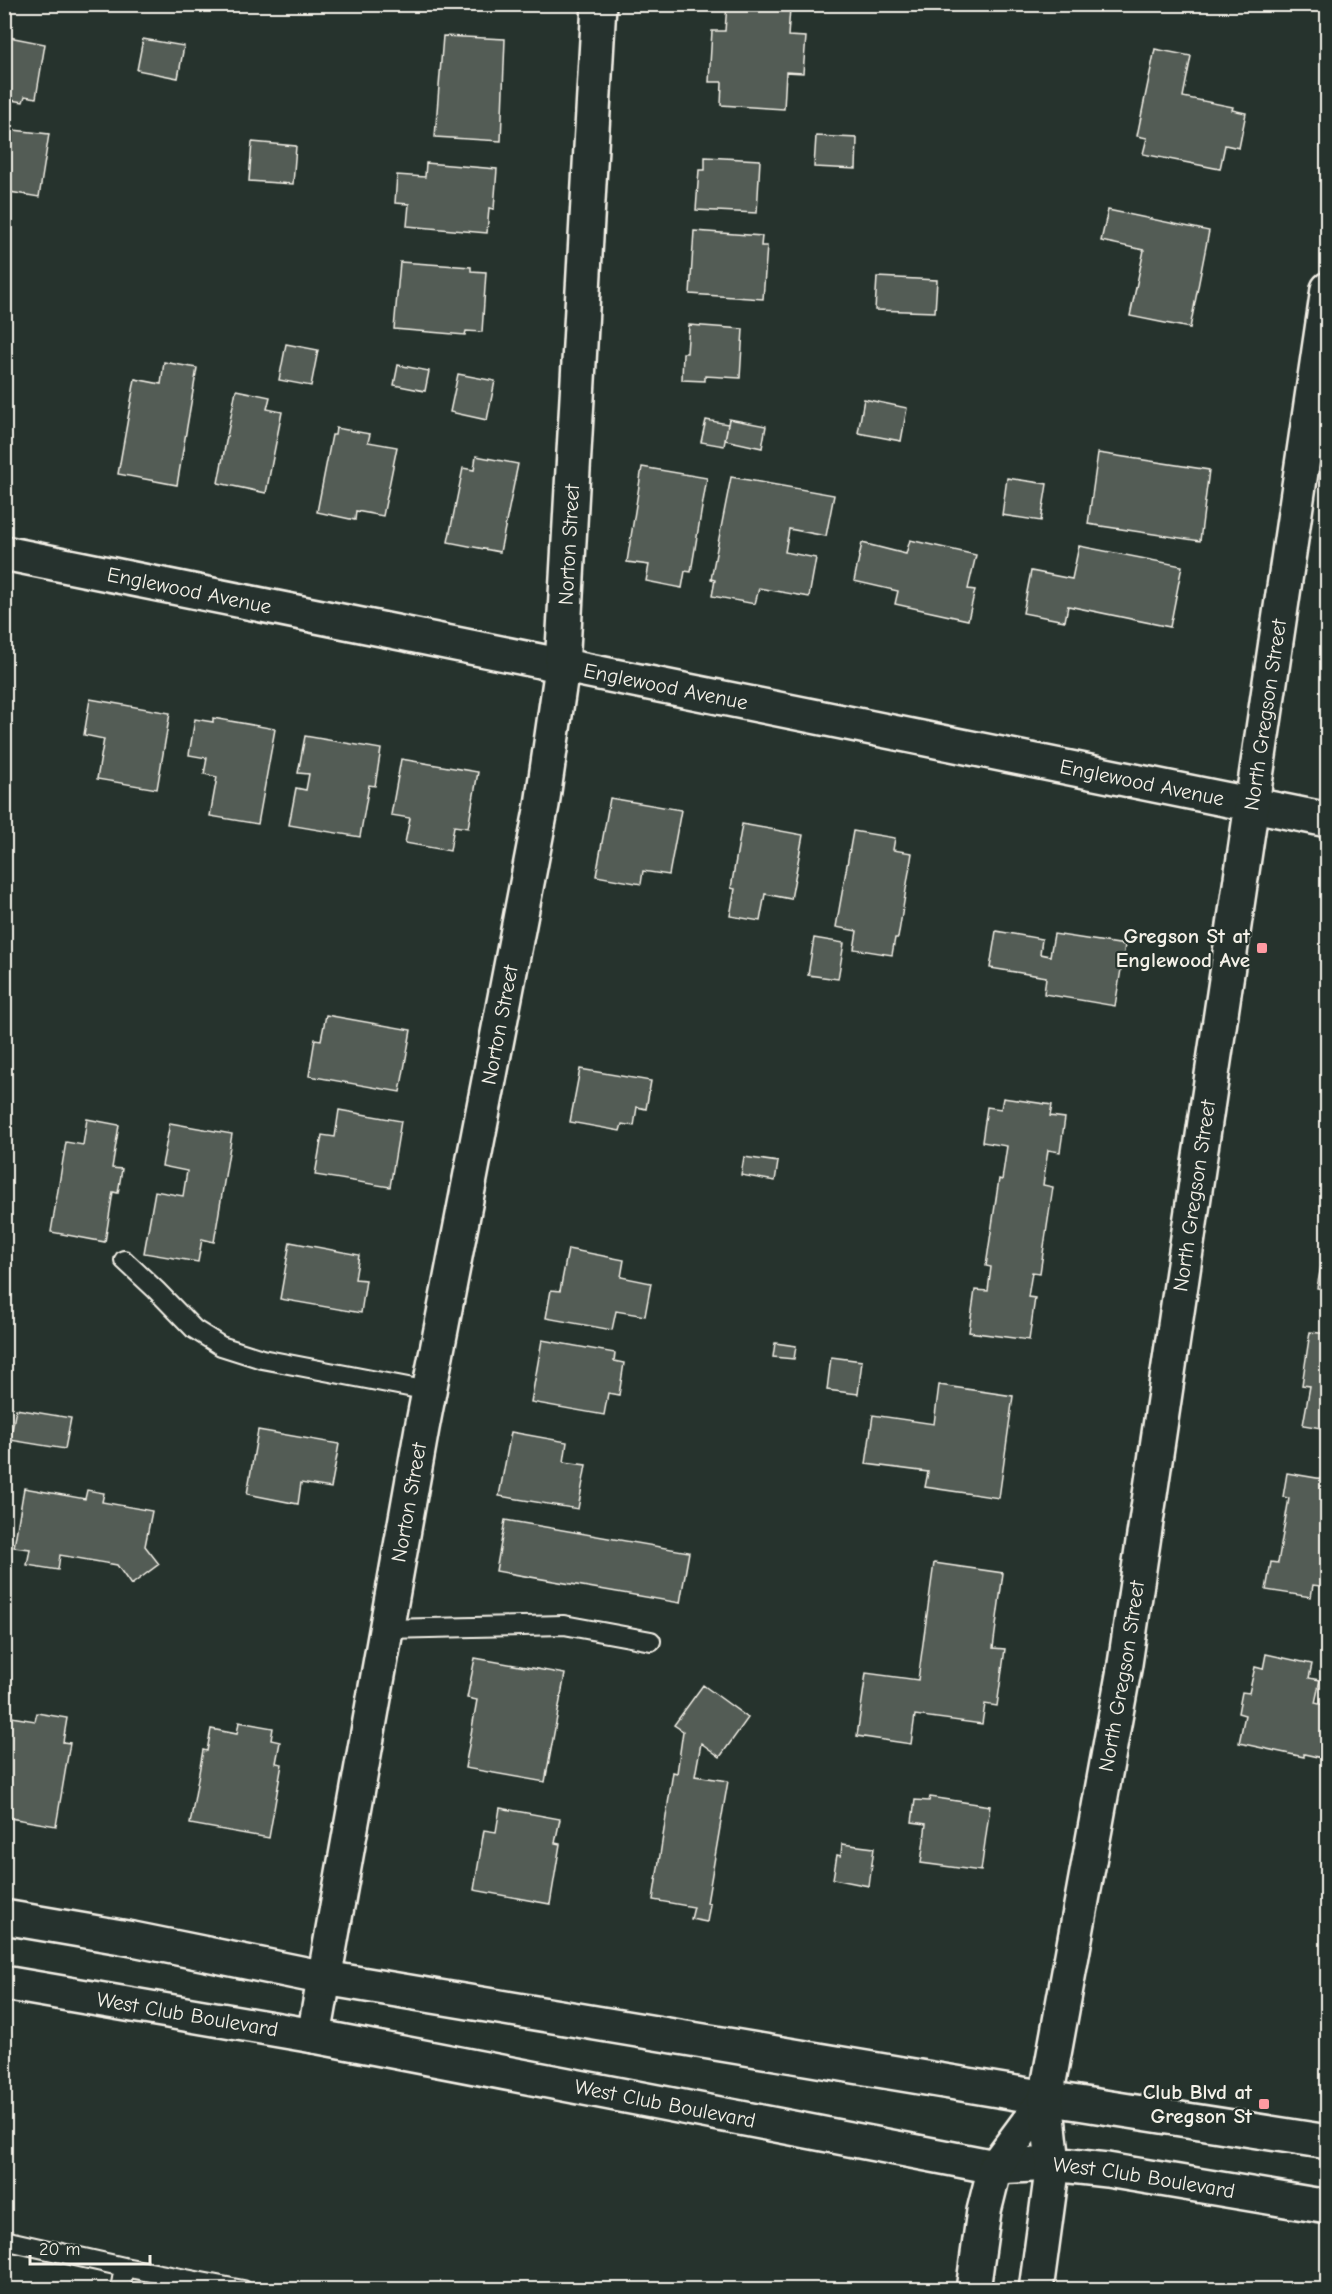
<svg xmlns="http://www.w3.org/2000/svg" width="1332" height="2294" font-family="'Comic Neue',sans-serif">
<style>
.building{fill:#525c55;stroke:#f4f1e8;stroke-width:1.5}
.lines{fill:none;stroke-linecap:round;stroke-linejoin:round}
.service-casing{stroke:#f4f1e8;stroke-width:22}
.minor-casing{stroke:#f4f1e8;stroke-width:38}
.secondary-casing{stroke:#f4f1e8;stroke-width:38}
.service{stroke:#26332d;stroke-width:18}
.minor{stroke:#26332d;stroke-width:33}
.secondary{stroke:#26332d;stroke-width:33}
.poi-dot{fill:#ff9aa2;stroke:#26332d;stroke-width:2}
.labels{text-anchor:middle;stroke-width:4.5;stroke-linejoin:round;paint-order:stroke}
.street-label{font-size:21px;fill:#f4f1e8;stroke:#26332d}
.poi-label{font-size:21px;font-weight:bold;fill:#f4f1e8;stroke:#26332d;text-anchor:end}
</style>
<rect width="100%" height="100%" fill="#26332d"/>
<filter id="ink" filterUnits="userSpaceOnUse"><feTurbulence type="fractalNoise" baseFrequency=".0167" numOctaves="2"/><feDisplacementMap in="SourceGraphic" scale="12" xChannelSelector="R" yChannelSelector="G"/><feConvolveMatrix kernelMatrix="1 2 1 2 8 2 1 2 1" color-interpolation-filters="sRGB"/></filter>
<g filter="url(#ink)">
<path class="building" d="M727 4 790 8 788 36 806 37 803 73 786 72 784 109 721 105 722 82H709L712 31H725Z
M4 36 45 44 36 98 25 96 23 102 4 99Z
M443 36 505 39 501 141 435 137Z
M143 39 184 46 178 78 137 70Z
M1155 49 1191 56 1183 97 1233 107 1232 110 1246 113 1239 148 1225 145 1220 169 1143 154 1147 138 1137 136Z
M4 129 49 134 39 197 4 191Z
M816 136 857 138 856 169 814 167Z
M252 142 296 146 293 184 249 181Z
M705 157 760 160 757 213 696 210 699 170H705Z
M426 163 497 169 494 209 489 208 487 233 407 226 409 204 395 203 397 175 425 177Z
M1108 210 1209 231 1190 328 1130 316 1144 250 1101 241Z
M694 231 762 236 761 246H767L763 299 690 294Z
M400 262 471 267V271L486 272 482 332 466 331 465 335 394 329Z
M877 277 937 280 935 312 875 310Z
M689 325 743 329 740 378 705 376V381L682 380 683 353H687Z
M286 344 318 350 311 386 279 380Z
M164 362 197 368 177 485 118 474 135 379 161 384Z
M398 365 429 371 425 391 394 385Z
M458 374 495 381 487 420 450 412Z
M236 390 270 397 267 409 282 412 266 493 218 483Z
M864 399 907 408 901 441 858 433Z
M729 419 766 426 762 448 725 440Z
M706 420 728 424 724 446 701 442Z
M336 428 370 434 368 442 397 447 383 516 356 511 355 520 317 512 332 435H335Z
M1098 453 1209 470 1200 541 1088 524Z
M476 456 518 464 500 552 448 542 463 468 474 470Z
M642 467 707 478 691 572 685 571 682 588 646 581 649 565 627 562Z
M731 477 834 495 826 536 789 529 785 552 816 558 809 597 759 588 755 604 712 596 715 580 711 579Z
M1007 478 1047 484 1041 521 1002 515Z
M910 540 976 555 968 589 975 590 968 620 895 604 898 591 854 581 862 543 906 554Z
M1079 546 1182 566 1170 627 1068 606 1065 621 1023 613 1031 571 1072 579Z
M90 699 170 713 157 789 97 779 104 739 84 735Z
M213 718 275 729 258 824 210 816 217 777 204 774 207 758 189 755 195 719 213 722Z
M305 736 381 749 375 786 369 785 360 837 289 825 296 788 306 790 309 774 298 773Z
M401 759 478 772 468 828 454 826 450 851 405 843 410 818 391 815Z
M610 798 681 810 669 875 643 871 641 884 596 876Z
M742 824 803 835 791 899 765 894 760 921 730 916 735 889 731 888Z
M853 831 895 838 893 850 912 853 898 938H895L892 955 854 949 857 931 836 927Z
M996 931 1042 939 1040 954 1050 956 1054 934 1125 945 1115 1006 1044 994 1046 977 990 968Z
M814 938 844 943 838 979 808 975Z
M326 1015 411 1030 400 1092 309 1076 315 1039 321 1040Z
M580 1069 651 1081 646 1109 637 1107 634 1126 622 1124 620 1131 570 1122Z
M1003 1098 1052 1105 1050 1116 1065 1118 1060 1152 1048 1150 1043 1185 1053 1187 1040 1273 1032 1272 1028 1297 1035 1298 1029 1340 969 1332 975 1290 988 1291 991 1267 986 1266 999 1179 1002 1180 1007 1146 982 1142 987 1107 1001 1109Z
M339 1110 401 1121 390 1187 315 1175 322 1135 335 1137Z
M87 1119 119 1125 112 1168 122 1169 118 1193 113 1192 105 1242 51 1232 66 1142 83 1145Z
M170 1123 232 1134 214 1242 202 1239 198 1262 144 1253 155 1191 183 1196 187 1171 162 1166Z
M744 1157 778 1162 775 1181 741 1175Z
M1328 1227V1290L1317 1288Z
M290 1242 359 1255 355 1279 366 1280 361 1313 280 1299Z
M568 1249 624 1260 621 1277 651 1283 645 1316 616 1311 612 1330 546 1318 551 1290 560 1291Z
M1310 1332 1328 1334V1429L1303 1425 1310 1386 1302 1385Z
M542 1340 615 1353 614 1361 624 1363 619 1395 608 1393 604 1415 531 1402Z
M775 1343 796 1346 794 1359 773 1357Z
M831 1357 862 1361 858 1394 827 1390Z
M939 1385 1013 1396 999 1498 925 1487 928 1472 866 1464 873 1415 934 1424Z
M16 1409 71 1418 65 1449 10 1440Z
M258 1430 339 1444 331 1488 301 1483 298 1504 247 1494Z
M511 1432 567 1442 564 1462 586 1465 578 1509 499 1496Z
M1287 1473 1328 1480V1587L1313 1585 1311 1597 1266 1590 1271 1562 1278 1563 1289 1498 1283 1497Z
M24 1488 85 1499 87 1490 104 1493 102 1502 152 1511 145 1546 159 1564 131 1585 117 1565 60 1555 58 1570 27 1565 30 1549 14 1547Z
M505 1520 689 1552 680 1603 496 1571Z
M934 1563 1003 1573 993 1648 1005 1649 997 1706 985 1704 982 1724 915 1715 911 1744 857 1736 866 1673 918 1680Z
M1266 1654 1312 1664 1309 1678 1320 1680 1315 1703 1328 1706V1733L1322 1758 1304 1754V1757L1239 1743 1245 1715 1238 1713 1242 1692 1249 1693 1255 1667 1263 1669Z
M475 1658 565 1674 545 1782 465 1768 477 1700 467 1698Z
M703 1685 748 1718 720 1757 701 1743 695 1776 728 1781 707 1903 710 1904 707 1922 691 1919 694 1907 653 1900 673 1772 677 1773 683 1731 674 1725Z
M37 1713 67 1718 63 1742 70 1743 56 1826 4 1817 5 1716 35 1721Z
M239 1722 273 1728 271 1740 280 1742 276 1763 282 1764 269 1838 190 1824 203 1750 207 1751 211 1729 237 1734Z
M930 1797 990 1806 981 1871 921 1863 926 1824 912 1822 915 1800 929 1801Z
M500 1808 560 1819 555 1843 560 1844 550 1904 474 1890 484 1830 496 1832Z
M842 1844 874 1848 869 1886 833 1879 837 1855 841 1856Z"/>
<g class="lines">
<defs>
<path id="service" d="M124 1260 156 1290 194 1329 221 1346 262 1359 429 1391
M386 1629 564 1625 651 1641
M4 2240 124 2267 243 2290
M120 2290 124 2267"/>
<g id="minor">
<path id="s1" d="M4 553 1328 820"/>
<path id="s2" d="M314 2036 422 1428 542 805 562 667 599 4"/>
</g>
<g id="secondary">
<path d="M4 1917 133 1939 325 1978 1046 2098 1328 2142"/>
<path id="s3" d="M4 1983 314 2036 995 2167 1053 2164 1107 2170 1328 2207"/>
<path d="M973 2290 984 2211 995 2167 1046 2098"/>
<path id="s4" d="M1036 2290 1053 2164 1046 2098 1125 1664 1328 289"/>
</g>
</defs>
<use href="#service" class="service-casing"/>
<use href="#minor" class="minor-casing"/>
<use href="#secondary" class="secondary-casing"/>
<use href="#service" class="service"/>
<use href="#minor" class="minor"/>
<use href="#secondary" class="secondary"/>
</g>
</g>
<g class="poi-dot">
<rect x="1256" y="942" width="12" height="12" rx="3"/>
<rect x="1258" y="2098" width="12" height="12" rx="3"/>
</g>
<g class="labels">
<g class="street-label">
<text dy="7" stroke="none"><textPath href="#s2" startOffset="1514">Norton Street</textPath></text>
<text dy="7" stroke="none"><textPath href="#s1" startOffset="189">Englewood Avenue</textPath></text>
<text dy="7" stroke="none"><textPath href="#s1" startOffset="675">Englewood Avenue</textPath></text>
<text dy="7" stroke="none"><textPath href="#s4" startOffset="1594">North Gregson Street</textPath></text>
<text dy="7" stroke="none"><textPath href="#s1" startOffset="1161">Englewood Avenue</textPath></text>
<text dy="7" stroke="none"><textPath href="#s2" startOffset="1028">Norton Street</textPath></text>
<text dy="7" stroke="none"><textPath href="#s4" startOffset="1108">North Gregson Street</textPath></text>
<text dy="7" stroke="none"><textPath href="#s2" startOffset="542">Norton Street</textPath></text>
<text dy="7" stroke="none"><textPath href="#s4" startOffset="622">North Gregson Street</textPath></text>
<text dy="7" stroke="none"><textPath href="#s3" startOffset="186">West Club Boulevard</textPath></text>
<text dy="7" stroke="none"><textPath href="#s3" startOffset="672">West Club Boulevard</textPath></text>
<text dy="7" stroke="none"><textPath href="#s3" startOffset="1158">West Club Boulevard</textPath></text>
</g>
<g class="poi-label">
<text x="1250" y="943">Gregson St at<tspan x="1250" dy="24">Englewood Ave</tspan></text>
<text x="1252" y="2099">Club Blvd at<tspan x="1252" dy="24">Gregson St</tspan></text>
</g>
</g>
<rect width="1332" height="2294" fill="none" stroke="#26332d" stroke-width="24"/>
<rect x="12" y="12" width="1308" height="2270" fill="none" stroke="#f4f1e8" stroke-width="2" filter="url(#ink)"/>
<path d="M30 2255v9h120v-9" fill="none" stroke="#f4f1e8" stroke-width="3"/>
<text x="39" y="2255" font-size="18" fill="#f4f1e8" stroke="#26332d" stroke-width="4.5" paint-order="stroke">20 m</text>
</svg>
